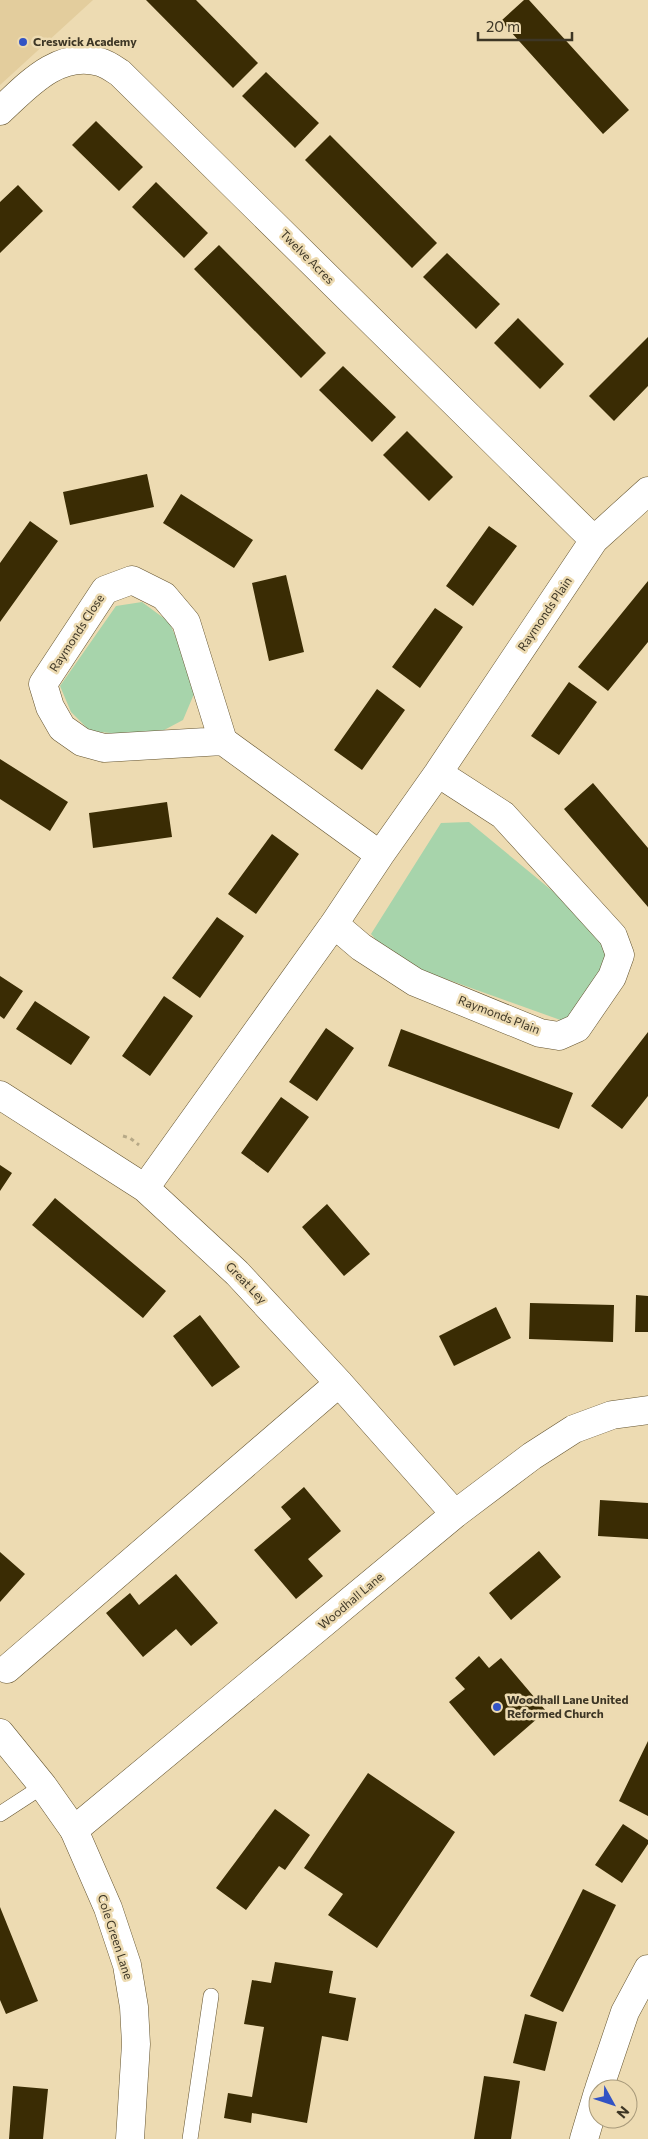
<svg xmlns="http://www.w3.org/2000/svg" width="648" height="2139" font-family="Commissioner,sans-serif">
<style>
.built{fill:#e3cd9d}
.green{fill:#a7d4ab}
.building{fill:#3a2c04}
.lines{fill:none;stroke-linecap:round;stroke-linejoin:round}
.service-casing{stroke:#645430;stroke-width:16}
.minor-casing{stroke:#645430;stroke-width:29}
.tertiary-casing{stroke:#645430;stroke-width:29}
.path{stroke:#b7a987;stroke-width:3;stroke-dasharray:4 4;stroke-linecap:butt}
.service{stroke:#fff;stroke-width:15}
.minor{stroke:#fff;stroke-width:28}
.tertiary{stroke:#fff;stroke-width:28}
.poi-dot{fill:#3253c4;stroke:#eddbb2;stroke-width:2}
.labels{text-anchor:middle;stroke-width:5;stroke-linejoin:round;paint-order:stroke}
.poi-label{font-size:12px;font-weight:bold;fill:#3d3625;stroke:#eddbb2;text-anchor:start}
.street-label{font-size:12px;fill:#3d3625;stroke:#eddbb2}
</style>
<rect width="100%" height="100%" fill="#eddbb2"/>
<path class="built" d="M0 0H93L0 85Z"/>
<path class="green" d="M142 602 169 622 185 657 194 694 183 720 151 737 90 731 71 712 60 686 116 606Z
M469 822 618 945 566 1022 393 960 371 934 441 823Z"/>
<path class="building" d="M146 0H196L258 63 233 88Z
M524 0H529L629 110 603 134 501 21Z
M266 72 319 123 295 148 242 96Z
M96 121 143 167 119 191 72 145Z
M330 135 437 243 412 268 305 160Z
M156 182 208 233 184 258 132 207Z
M18 185 43 211 0 253V202Z
M219 245 326 353 301 378 194 269Z
M447 253 500 304 476 329 423 277Z
M518 318 564 364 540 389 494 343Z
M648 337V386L614 421 589 396Z
M343 366 396 417 372 442 319 390Z
M407 431 453 477 429 501 383 455Z
M147 474 154 507 70 525 63 492Z
M181 494 253 540 234 568 163 523Z
M30 521 58 541 0 622V563Z
M489 526 517 546 473 606 446 586Z
M286 575 304 652 269 661 252 583Z
M648 581V642L608 691 578 667Z
M435 608 463 627 420 688 392 667Z
M569 682 597 702 559 755 531 736Z
M377 689 405 710 362 770 334 750Z
M0 759 68 802 50 831 0 799Z
M593 783 648 848V907L564 809Z
M167 802 172 837 93 848 89 813Z
M272 834 299 854 256 914 228 894Z
M217 917 244 936 200 998 172 978Z
M0 976 23 991 4 1019 0 1016Z
M164 996 193 1016 150 1076 122 1056Z
M35 1001 90 1037 71 1065 16 1029Z
M326 1028 354 1048 317 1101 289 1082Z
M401 1029 573 1093 559 1129 388 1066Z
M648 1032V1096L622 1129 591 1106Z
M281 1097 309 1117 268 1173 241 1153Z
M0 1165 12 1173 0 1191Z
M55 1198 166 1291 143 1318 32 1225Z
M327 1204 370 1254 344 1276 302 1227Z
M636 1295 648 1296V1332H635Z
M530 1303 614 1305 613 1342 529 1339Z
M496 1307 511 1338 454 1366 439 1336Z
M200 1315 240 1367 212 1387 173 1336Z
M304 1487 341 1531 308 1559 323 1576 296 1599 254 1550 291 1519 281 1507Z
M600 1500 648 1503V1539L598 1536Z
M539 1551 561 1577 511 1620 489 1593Z
M0 1552 25 1574 0 1602Z
M176 1574 218 1623 191 1646 176 1629 143 1657 106 1613 130 1593 139 1605Z
M479 1656 489 1668 501 1658 546 1711 494 1756 449 1702 465 1689 455 1678Z
M648 1741V1816L619 1801Z
M368 1773 455 1832 377 1948 328 1915 343 1894 304 1868Z
M275 1809 310 1835 285 1870 279 1866 246 1910 216 1888Z
M623 1824 648 1840V1844L622 1883 595 1865Z
M583 1889 616 1905 563 2012 530 1996Z
M0 1907 38 2001 6 2014 0 2000Z
M275 1962 333 1971 329 1993 356 1998 348 2041 322 2036 307 2123 252 2113 251 2123 224 2118 228 2093 252 2097 264 2027 244 2024 252 1980 271 1983Z
M525 2014 557 2022 545 2071 513 2063Z
M484 2076 520 2081 511 2139H474Z
M13 2086 48 2089 43 2139H9Z"/>
<g class="lines">
<defs>
<path id="service" d="M0 1814 43 1786
M190 2139 211 1996"/>
<path id="minor" d="M0 111C27 86 58 50 100 62 107 64 114 69 120 73L594 540
M223 741 104 748 82 742 62 728 50 707 43 684 105 590 132 580 164 596 186 622 223 741 380 855
M334 924 361 947 415 982 540 1033 559 1036 577 1028 612 977 620 955 613 936 503 815 438 773
M0 1095 145 1188 237 1273 339 1383 455 1514
M145 1188 334 924 380 855 438 773 594 540 648 491
M7 1669 339 1383
M74 1830 455 1514 532 1456 574 1429 612 1415 648 1410
M599 2089 625 2012 648 1969
M584 2139 598 2092"/>
<path id="tertiary" d="M0 1733 43 1786 74 1830 108 1908 127 1965 134 2007 136 2044 130 2139"/>
</defs>
<use href="#service" class="service-casing"/>
<use href="#minor" class="minor-casing"/>
<use href="#tertiary" class="tertiary-casing"/>
<path class="path" d="M123 1136 130 1138 139 1145"/>
<use href="#service" class="service"/>
<use href="#minor" class="minor"/>
<use href="#tertiary" class="tertiary"/>
</g>
<g class="poi-dot">
<circle cx="23" cy="42" r="5"/>
<circle cx="497" cy="1707" r="5"/>
</g>
<g class="labels">
<g class="poi-label">
<text x="33" y="46">Creswick Academy</text>
<text x="507" y="1704">Woodhall Lane United<tspan x="507" dy="14">Reformed Church</tspan></text>
</g>
<g class="street-label">
<text transform="translate(307 257) rotate(45)" y="4">Twelve Acres</text>
<text transform="translate(545 614) rotate(-56)" y="4">Raymonds Plain</text>
<text transform="translate(77 633) rotate(-57)" y="4">Raymonds Close</text>
<text transform="translate(499 1015) rotate(21)" y="4">Raymonds Plain</text>
<text transform="translate(246 1283) rotate(46)" y="4">Great Ley</text>
<text transform="translate(351 1601) rotate(-40)" y="4">Woodhall Lane</text>
<text transform="translate(115 1937) rotate(72)" y="4">Cole Green Lane</text>
</g>
</g>
<g transform="translate(613 2104) rotate(130)"><circle r="24" fill="#eddbb2" stroke="#a7997a"/>
<path d="M0-4L9 19L0 12L-9 19Z" fill="#3253c4"/>
<text y="-8" font-size="14" font-weight="bold" text-anchor="middle" fill="#3d3625">N</text>
</g>
<path d="M478 32v8h94v-8" fill="none" stroke="#3d3625" stroke-width="2.5"/>
<text x="486" y="32" font-size="15" fill="#3d3625" stroke="#eddbb2" stroke-width="4" paint-order="stroke">20 m</text>
</svg>
